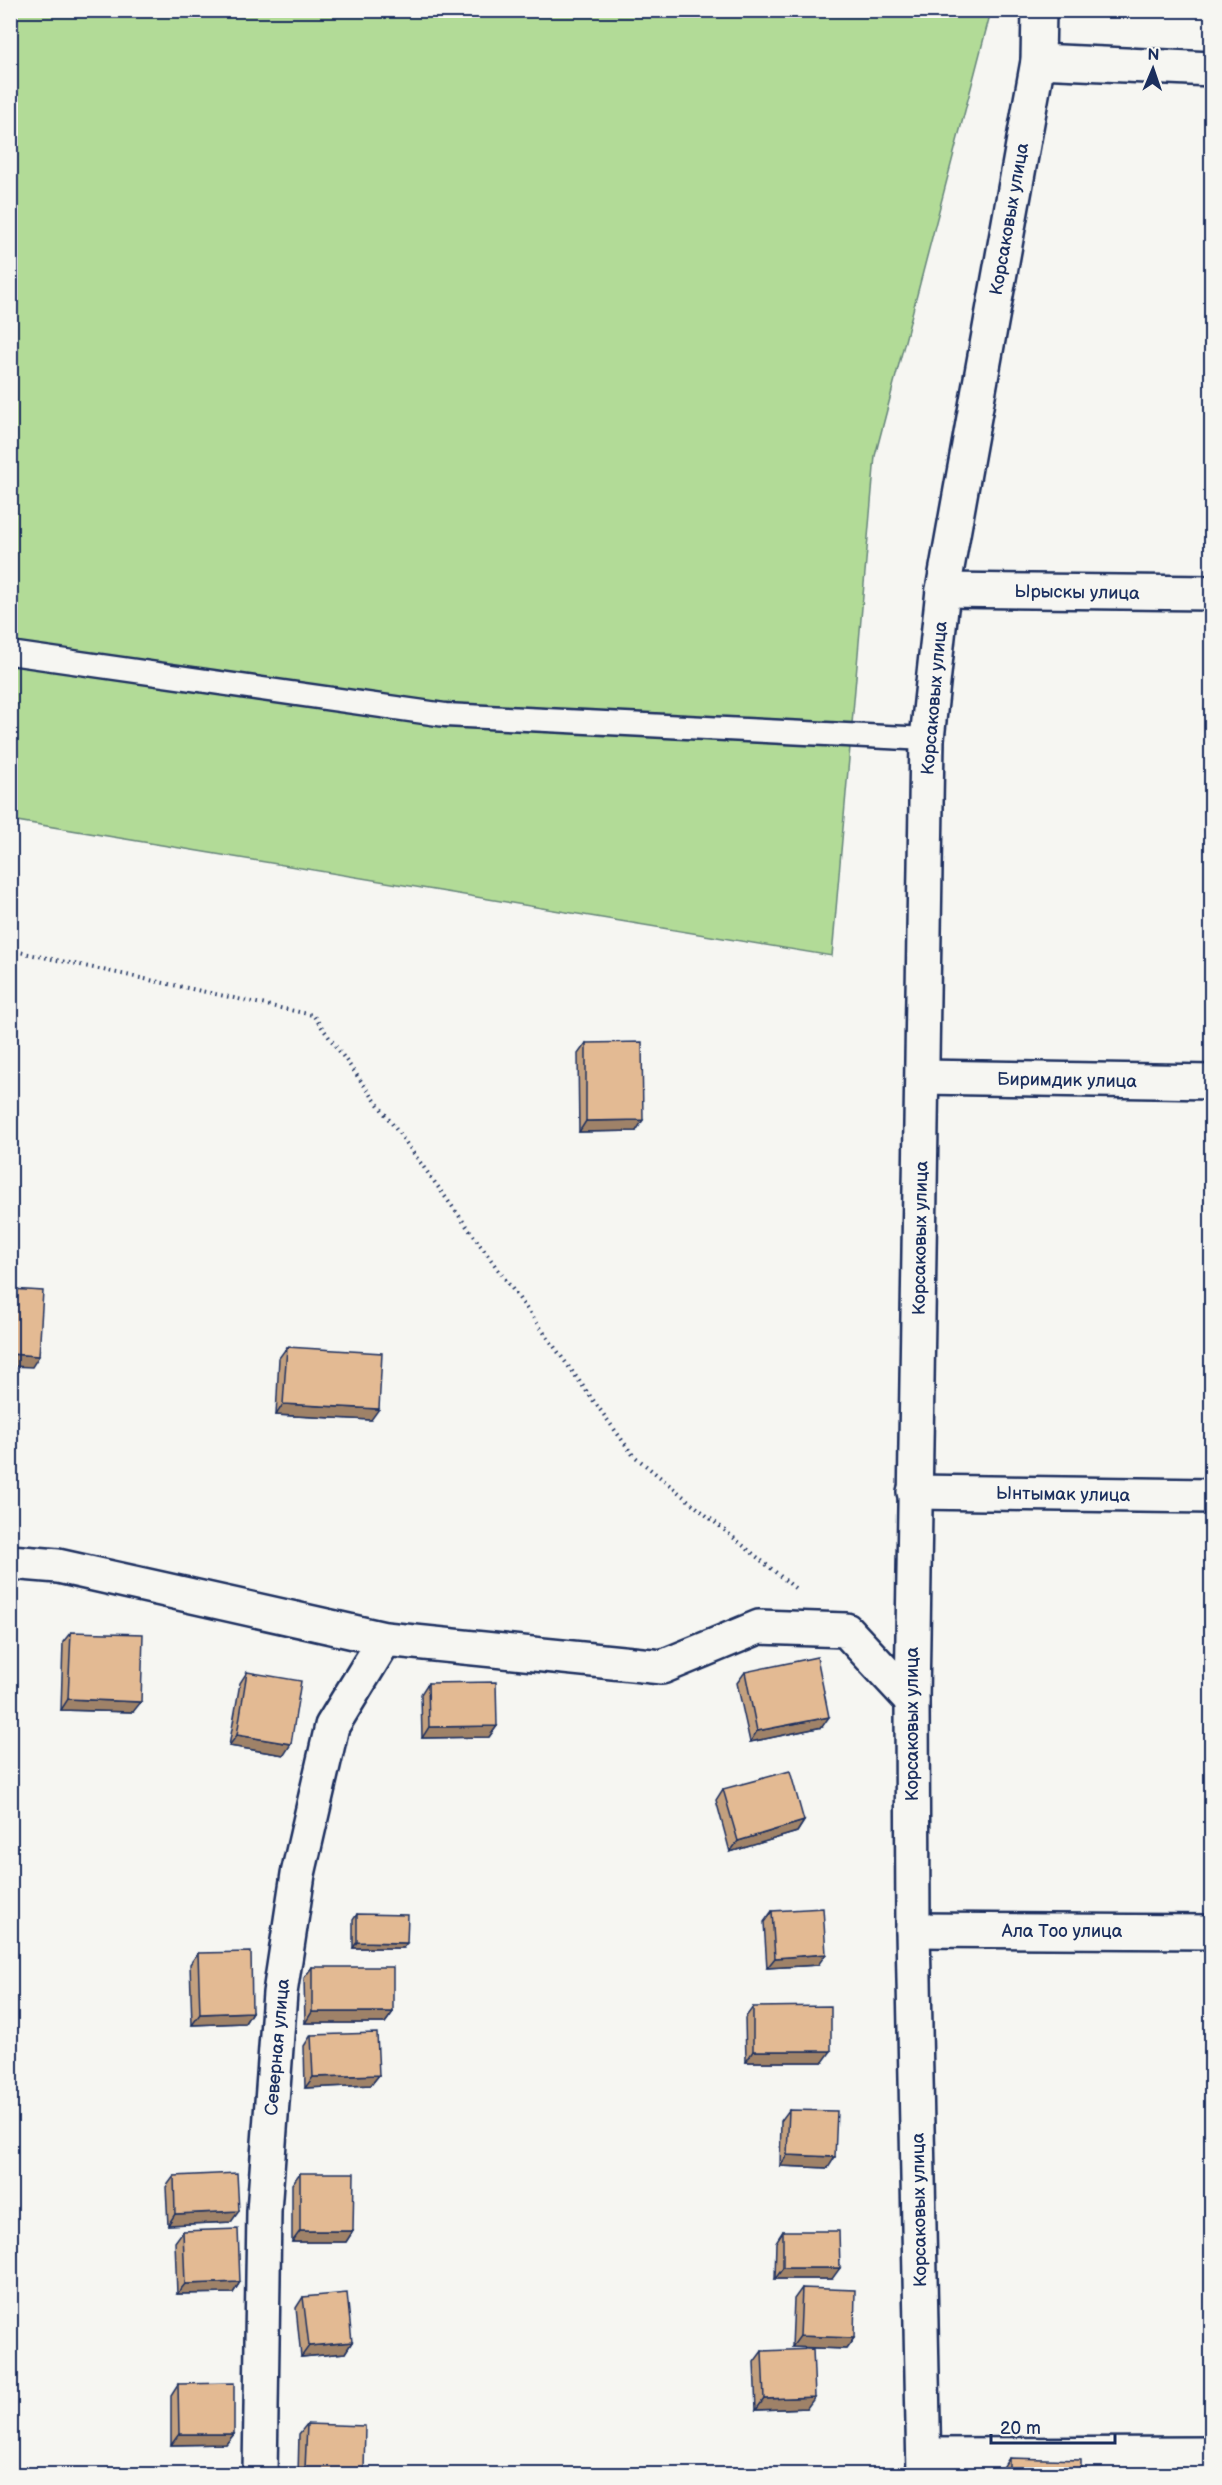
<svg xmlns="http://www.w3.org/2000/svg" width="1222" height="2485" font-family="'Balsamiq Sans',sans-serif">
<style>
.green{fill:#b2db97;stroke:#66857a;stroke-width:1.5}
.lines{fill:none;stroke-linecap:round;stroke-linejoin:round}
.lane-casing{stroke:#1b2f5e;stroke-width:27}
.street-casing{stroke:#1b2f5e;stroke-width:38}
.secondary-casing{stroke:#1b2f5e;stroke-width:38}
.path{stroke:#1b2f5e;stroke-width:4;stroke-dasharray:1.5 4.5;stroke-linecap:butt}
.lane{stroke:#f6f6f2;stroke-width:22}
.street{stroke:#f6f6f2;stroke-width:33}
.secondary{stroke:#f6f6f2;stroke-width:33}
.wall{fill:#c3a07e;stroke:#1b2f5e;stroke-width:1.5}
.shaded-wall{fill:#9f8267;stroke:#1b2f5e;stroke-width:1.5}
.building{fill:#e3ba93;stroke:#1b2f5e;stroke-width:1.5}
.labels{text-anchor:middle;stroke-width:4.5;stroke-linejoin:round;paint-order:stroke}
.street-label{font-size:18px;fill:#1b2f5e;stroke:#f6f6f2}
</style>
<rect width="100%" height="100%" fill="#f6f6f2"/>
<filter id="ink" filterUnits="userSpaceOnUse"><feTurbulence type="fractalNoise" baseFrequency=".0167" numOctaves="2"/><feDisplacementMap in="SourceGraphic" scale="12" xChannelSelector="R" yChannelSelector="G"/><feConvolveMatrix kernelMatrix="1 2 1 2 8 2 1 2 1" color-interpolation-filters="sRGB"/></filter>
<g filter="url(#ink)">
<path class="green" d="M10 11H991L875 456 832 956 11 820Z"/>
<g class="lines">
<defs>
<path id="lane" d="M10 653 445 715 927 739"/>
<path id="street" d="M1038 61 1212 69
M943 590 1212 593
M923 1077 1212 1082
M914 1492 1212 1496
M10 1562 58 1566 385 1639 662 1667 759 1627 846 1630 912 1701
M913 1930 1212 1932
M924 2455 1212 2454
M260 2474 264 2211 280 1993 298 1874 332 1726 385 1639"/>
<path id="secondary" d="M924 2474 913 1930 912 1701 927 739 943 590 1038 61 1039 10"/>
</defs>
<use href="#lane" class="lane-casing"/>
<use href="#street" class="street-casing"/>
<use href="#secondary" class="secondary-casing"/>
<path class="path" d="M10 950 313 1015 633 1455 796 1589"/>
<use href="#lane" class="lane"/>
<use href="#street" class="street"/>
<use href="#secondary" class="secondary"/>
</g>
<path class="wall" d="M586 1043 636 1131 579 1132 578 1054Z
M287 1347 371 1420 276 1415 279 1358Z
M71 1632 133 1712 61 1710 63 1642Z
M247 1672 284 1755 229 1746 240 1683Z
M745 1672 822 1727 750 1742 737 1683Z
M428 1683 497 1726 489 1737 422 1738 421 1694Z
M723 1789 804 1821 797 1832 730 1852 716 1800Z
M772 1911 818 1965 767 1968 764 1922Z
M357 1914 403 1948H353V1920Z
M198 1953 252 2012 245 2023 192 2025 190 1964Z
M312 1967 393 2012 385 2023H305L304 1978Z
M753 2007 823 2062H746L745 2018Z
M311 2035 379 2075 371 2085 305 2088 304 2046Z
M789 2110 828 2168 780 2166 781 2121Z
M300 2173 353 2231 346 2242H292V2184Z
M174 2176 231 2222 168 2225 166 2187Z
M183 2231 240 2282 233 2293 177 2294 175 2242Z
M783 2231 832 2279H775L776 2242Z
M802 2288 854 2338 846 2349 792 2347 794 2299Z
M303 2297 352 2342 345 2353 301 2357 296 2308Z
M762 2351 807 2408 756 2410 754 2362Z
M178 2384 234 2434 226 2444 171 2445V2395Z
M307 2424 364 2471 361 2475H298L299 2434Z
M1009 2458 1081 2475H1001L1002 2469Z"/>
<path class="shaded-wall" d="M643 1120 636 1131 579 1132 586 1121Z
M10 1354 39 1356 32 1367 10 1366Z
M283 1404 379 1409 371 1420 276 1415Z
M68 1699 141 1702 133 1712 61 1710Z
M829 1717 822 1727 750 1742 757 1731Z
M497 1726 489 1737 422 1738 429 1727Z
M237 1735 291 1744 284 1755 229 1746Z
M804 1821 797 1832 730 1852 738 1841Z
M357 1942 407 1943 403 1948H353Z
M826 1954 818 1965 767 1968 775 1958Z
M252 2012 245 2023 192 2025 200 2014Z
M312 2012H393L385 2023H305Z
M753 2051H831L823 2062H746Z
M379 2075 371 2085 305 2088 313 2077Z
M787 2155 835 2157 828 2168 780 2166Z
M239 2211 231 2222 168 2225 175 2214Z
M300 2231H353L346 2242H292Z
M783 2268H840L832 2279H775Z
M240 2282 233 2293 177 2294 185 2284Z
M800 2336 854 2338 846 2349 792 2347Z
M352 2342 345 2353 301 2357 309 2346Z
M815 2397 807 2408 756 2410 764 2399Z
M179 2434H234L226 2444 171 2445Z
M305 2469 364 2471 361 2475H301Z"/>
<path class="building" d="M642 1042 643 1120 586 1121V1043Z
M10 1289 43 1291 39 1356 10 1354Z
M287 1347 382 1353 379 1409 283 1404Z
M71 1632 143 1634 141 1702 68 1699Z
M817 1657 829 1717 757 1731 745 1672Z
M247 1672 301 1681 291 1744 237 1735Z
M496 1682 497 1726 429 1727 428 1683Z
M790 1771 804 1821 738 1841 723 1789Z
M823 1908 826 1954 775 1958 772 1911Z
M357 1914 408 1915 407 1943 357 1942Z
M251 1952 252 2012 200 2014 198 1953Z
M312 1967H393V2012H312Z
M831 2006V2051H753V2007Z
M377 2033 379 2075 313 2077 311 2035Z
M789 2110 837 2111 835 2157 787 2155Z
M237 2173 239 2211 175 2214 174 2176Z
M300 2173H354L353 2231H300Z
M238 2229 240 2282 185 2284 183 2231Z
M783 2231H839L840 2268H783Z
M802 2288 855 2290 854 2338 800 2336Z
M347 2293 352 2342 309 2346 303 2297Z
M813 2349 815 2397 764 2399 762 2351Z
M234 2383V2434H179L178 2384Z
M307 2424 365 2426 364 2471 305 2469Z
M1009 2458 1081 2460V2475H1009Z"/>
</g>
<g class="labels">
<g class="street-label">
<text transform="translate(1009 219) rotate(-80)" y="6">Корсаковых улица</text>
<text transform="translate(1077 592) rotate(1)" y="6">Ырыскы улица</text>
<text transform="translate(934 698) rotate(-85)" y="6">Корсаковых улица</text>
<text transform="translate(1067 1080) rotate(1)" y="6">Биримдик улица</text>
<text transform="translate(920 1238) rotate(-89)" y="6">Корсаковых улица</text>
<text transform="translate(1063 1494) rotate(1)" y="6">Ынтымак улица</text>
<text transform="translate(912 1724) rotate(-90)" y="6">Корсаковых улица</text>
<text x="1062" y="1937">Ала Тоо улица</text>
<text transform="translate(277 2047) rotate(-85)" y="6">Северная улица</text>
<text transform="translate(919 2210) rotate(-91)" y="6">Корсаковых улица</text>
</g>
</g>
<rect width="1222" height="2485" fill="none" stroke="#f6f6f2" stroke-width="36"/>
<rect x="18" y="18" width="1186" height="2449" fill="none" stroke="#1b2f5e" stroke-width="2" filter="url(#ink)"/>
<g transform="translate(1153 69) rotate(2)" stroke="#f6f6f2" stroke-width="4.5" paint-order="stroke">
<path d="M0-4.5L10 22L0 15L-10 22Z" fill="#1b2f5e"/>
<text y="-9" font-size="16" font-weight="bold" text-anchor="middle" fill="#1b2f5e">N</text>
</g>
<path d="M991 2434v9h124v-9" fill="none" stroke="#1b2f5e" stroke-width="3"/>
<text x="1000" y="2434" font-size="18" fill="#1b2f5e" stroke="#f6f6f2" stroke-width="4.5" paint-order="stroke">20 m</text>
</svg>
